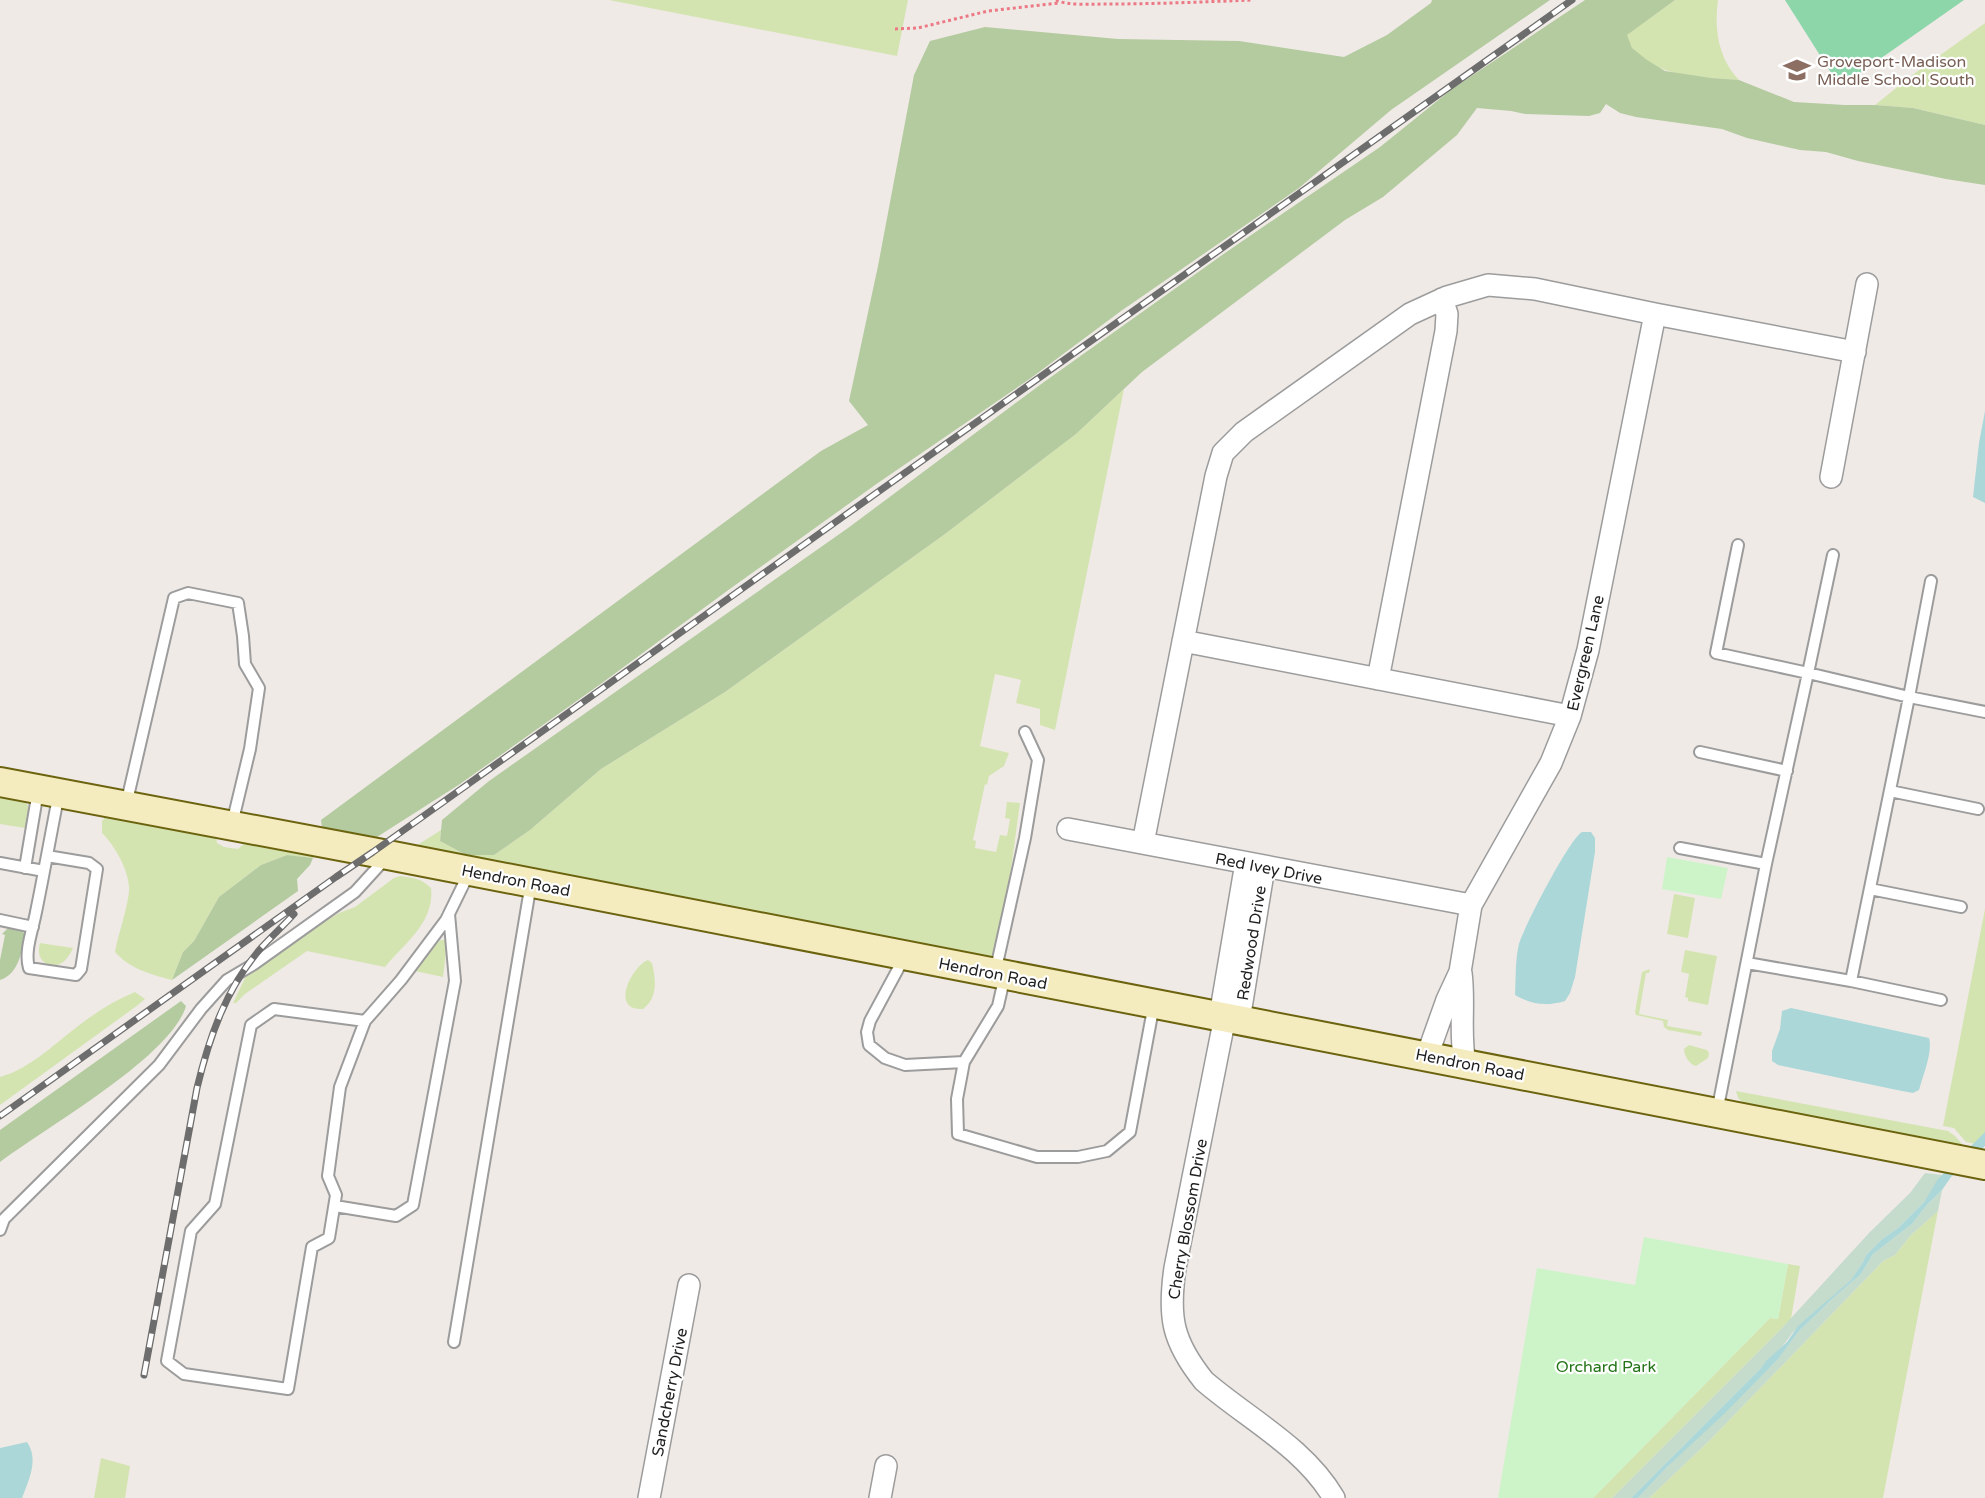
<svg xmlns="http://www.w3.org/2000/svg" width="1985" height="1498" font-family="'Varela Round',sans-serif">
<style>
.grass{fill:#d4e4b1}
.forest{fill:#b4ca9f}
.wetland{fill:#c5dbcc}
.park{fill:#cdf4c8}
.pitch{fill:#8cd6aa}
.water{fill:#abd7d8}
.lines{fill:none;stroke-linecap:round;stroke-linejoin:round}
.lane-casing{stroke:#9c9c9c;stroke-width:14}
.street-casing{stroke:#9c9c9c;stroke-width:24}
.secondary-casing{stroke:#6c630f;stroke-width:32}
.path{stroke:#ec7985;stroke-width:3;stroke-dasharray:3 3;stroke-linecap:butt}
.lane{stroke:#fff;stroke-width:10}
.street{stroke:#fff;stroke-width:21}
.secondary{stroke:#f4ebbf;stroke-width:28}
.rail-casing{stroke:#6d6d6d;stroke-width:7}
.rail{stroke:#fff;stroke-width:4.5;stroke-dasharray:14;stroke-linecap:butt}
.labels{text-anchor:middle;stroke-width:4.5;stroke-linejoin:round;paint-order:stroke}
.education-label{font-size:16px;fill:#785e54;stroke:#fff;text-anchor:start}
.street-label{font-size:16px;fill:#1f1f1f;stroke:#fff}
.park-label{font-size:16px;fill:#227416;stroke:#fff}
</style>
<rect width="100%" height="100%" fill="#efeae6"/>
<path class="grass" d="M609 0H908L897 56Z
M1675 0H1718C1714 29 1718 58 1739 80 1706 78 1653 77 1632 48 1630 45 1628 39 1626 35Z
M1985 23V125L1913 108 1875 105 1911 76Z
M1124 389 1055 730 1040 725V709L1016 703 1021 680 995 674 980 746 1009 753 1004 766 989 776 987 785 985 784 973 840 976 841 975 848 996 852 1000 835 1007 836 1010 819 1005 818 1007 802 1020 803 1004 920 994 965 416 846 441 830 440 841 466 855H494L530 830 601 769 725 692 945 534 1076 434Z
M0 791C24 797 35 800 25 828L0 824Z
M107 815 216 836 217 843 224 847 238 849 245 843 257 841 321 854 313 858 287 855 261 865 219 897 194 941 183 952 172 980C150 974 130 969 115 952 118 935 130 901 129 887 128 869 115 846 102 833V821Z
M400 876C413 878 421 878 431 888 435 922 405 943 385 967L307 951 245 994 236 1003H233L246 976 256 967 302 935 339 913 355 907 394 878Z
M1674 894 1695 898 1688 938 1667 934Z
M1985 909V1146L1966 1142 1954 1128 1943 1126Z
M441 940H445L447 944 443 977 410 970 423 955Z
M40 943 73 948C68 959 62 966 50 966 40 961 37 954 40 943Z
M1685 950 1717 956 1708 1005 1688 1001V998L1685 997 1689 974 1681 972Z
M648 960 652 963C656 980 658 998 643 1009 609 1011 632 966 648 960Z
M1650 969 1649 973H1646L1639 1014 1668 1020 1667 1026 1702 1032 1701 1036 1668 1030 1664 1027 1663 1021 1636 1015 1635 1012 1642 972Z
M135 992 145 999 138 1005 0 1105V1077C32 1068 56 1042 82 1023 99 1010 116 1000 135 992Z
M1689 1045 1707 1050 1709 1053 1708 1058 1696 1066C1690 1065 1684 1056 1684 1049Z
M1736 1091 1948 1131 1955 1136 1963 1145 1985 1150V1154L1747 1106 1738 1098Z
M1938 1211 1883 1498H1649L1710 1440 1883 1261 1895 1255 1910 1236Z
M1788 1264 1800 1266 1791 1319 1612 1498H1593L1770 1318 1778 1319Z
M101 1458 130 1466 125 1498H94Z"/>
<path class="forest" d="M1432 0H1550L1391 110 1299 188 1121 311 1031 378 875 485 727 591 602 683 460 784 366 844 323 835 321 820 821 451 868 425 849 401 878 266 914 75 930 41 985 27 1118 39 1239 41 1344 57 1387 35 1431 3Z
M1585 0H1675L1627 35 1632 48 1647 60 1665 71 1711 78 1739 80 1794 102 1845 105H1875L1913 108 1985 125V185L1946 179 1858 161 1826 152 1800 150 1747 138 1722 129 1636 117 1620 113 1606 104 1600 113 1589 116 1525 114 1511 111 1477 108 1457 135 1383 197 1345 220 1142 372 1076 434 945 534 725 692 601 769 530 830 494 855H466L440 841 442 820 489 781 848 528 1044 382 1225 253 1380 147 1452 89Z
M287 855 313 858 310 865 297 879 298 891 172 980 183 952 194 941 219 897 261 865Z
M14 927 21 930 25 934C22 951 19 974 0 980V960L5 935 2 934 8 928Z
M181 1001 186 1006C171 1057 45 1128 0 1162V1130Z"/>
<path class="wetland" d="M1925 1173 1942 1175 1924 1202 1898 1228 1881 1240 1866 1255 1863 1262 1851 1280 1792 1333C1784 1347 1771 1356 1761 1368L1631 1498H1612L1782 1328 1869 1233 1910 1193Z
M1942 1190 1938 1211 1910 1236 1895 1255 1883 1261 1710 1440 1649 1498H1638L1667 1467 1779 1358 1799 1331 1832 1299 1861 1274 1873 1254 1912 1224 1926 1206Z"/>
<path class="park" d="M1667 857 1728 868 1721 899 1662 889Z
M1644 1237 1788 1264 1778 1319 1770 1318 1593 1498H1498L1537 1268 1635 1285Z"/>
<path class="pitch" d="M1785 0H1964L1840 87Z"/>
<path class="water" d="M1985 411V503L1973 497 1979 443Z
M1582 832H1591L1595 838V852L1575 977 1570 993 1565 1001C1545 1007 1531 1004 1515 995 1516 978 1515 960 1519 944 1524 927 1570 838 1582 832Z
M1791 1008 1929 1038C1933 1052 1923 1075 1919 1090L1913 1093 1897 1090 1778 1065 1772 1061V1051L1780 1029 1782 1011Z
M1985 1132V1146L1951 1177 1942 1190 1926 1206 1912 1224 1873 1254 1861 1274 1832 1299 1799 1331 1779 1358 1724 1414 1667 1467 1638 1498H1631L1761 1368 1767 1360 1787 1342 1798 1326 1851 1280 1863 1262 1866 1255 1881 1240 1898 1228 1924 1202 1938 1179Z
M27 1442C39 1459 29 1480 22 1498H0V1448Z"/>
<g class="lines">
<defs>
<path id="lane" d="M1738 545 1716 653 1808 673 1833 555
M1931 581 1909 697 1985 712
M1700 752 1787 771
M1890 791 1978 809
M126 805 174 598 188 593 238 603 243 636 245 664 259 688 250 749 232 824
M1680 848 1766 864
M47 856 89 863 97 869 81 969 76 975 29 968C24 951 33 929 36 912 44 873 51 833 59 793
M0 863 44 871
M25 868 38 791
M1870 889 1961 907
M0 920 33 927
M905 956 870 1021 867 1032 869 1045 885 1058 905 1065 964 1062
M1747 963 1851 981 1941 1000
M995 973 1025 838 1038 760 1025 732
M1005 975 998 1006 964 1062 957 1099 958 1134 1037 1157H1078L1107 1151 1130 1132 1154 1004
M365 1021 340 1087 328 1176 336 1195 329 1238 312 1247 288 1389 184 1374 167 1361 191 1231 215 1204 251 1025 274 1009 365 1021 401 980 446 920 470 871
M1717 1112 1766 864 1808 673 1909 697 1851 981
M335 1206 396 1216 413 1205 455 981 449 914
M0 1230 4 1219 159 1065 201 1009 227 980 254 964 355 892 386 858
M454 1342 531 883"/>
<path id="street" d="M1831 477 1867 284
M1183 641 1570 716
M1378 679 1446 331 1447 314 1442 299
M1068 829 1471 905
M1143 843 1216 476 1223 453 1244 432 1410 314 1447 297 1488 285 1535 289 1655 314 1855 352
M1461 973C1465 1003 1459 1034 1465 1064
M1220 1016 1246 863
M1225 1017 1175 1268C1168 1317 1172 1341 1204 1381 1248 1419 1304 1447 1334 1498
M1239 1020 1264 867
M1427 1056 1447 1000 1460 972 1471 905 1551 763 1570 716 1588 650 1655 314
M649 1498 689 1285
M880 1498 886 1466"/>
<path id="secondary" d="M0 782 388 855 1985 1165"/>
</defs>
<use href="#lane" class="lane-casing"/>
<use href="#street" class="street-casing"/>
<use href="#secondary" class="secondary-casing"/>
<path class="path" d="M1056 0C1067 6 1094 4 1107 4 1155 4 1203 2 1251 0
M895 29 918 28 988 11 1059 3"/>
<use href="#lane" class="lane"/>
<use href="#street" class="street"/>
<use href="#secondary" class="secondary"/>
<defs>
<path id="rail" d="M0 1116 336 877 373 852 844 516 1572 0
M144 1375 197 1088C209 1038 226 988 261 948 271 937 283 926 294 914"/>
</defs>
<use href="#rail" class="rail-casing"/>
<use href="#rail" class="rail"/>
</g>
<defs>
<symbol id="school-bare" viewBox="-9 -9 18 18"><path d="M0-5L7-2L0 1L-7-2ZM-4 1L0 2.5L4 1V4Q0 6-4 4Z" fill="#8d6e63" stroke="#fff" stroke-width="2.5" paint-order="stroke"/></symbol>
</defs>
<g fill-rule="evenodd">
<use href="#school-bare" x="1778" y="51" width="38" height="38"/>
</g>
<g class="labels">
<g class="education-label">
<text x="1817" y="67">Groveport-Madison<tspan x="1817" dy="18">Middle School South</tspan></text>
</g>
<g class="street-label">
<text transform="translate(1585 653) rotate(-77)" y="6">Evergreen Lane</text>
<text transform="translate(1269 868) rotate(11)" y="6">Red Ivey Drive</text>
<text transform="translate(516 880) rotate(11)" y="6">Hendron Road</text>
<text transform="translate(1251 943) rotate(-81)" y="6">Redwood Drive</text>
<text transform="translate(993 973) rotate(11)" y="6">Hendron Road</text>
<text transform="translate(1470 1064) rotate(11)" y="6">Hendron Road</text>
<text transform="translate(1187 1219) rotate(-80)" y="6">Cherry Blossom Drive</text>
<text transform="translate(669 1392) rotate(-79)" y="6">Sandcherry Drive</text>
</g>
<g class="park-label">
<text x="1606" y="1372">Orchard Park</text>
</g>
</g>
</svg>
